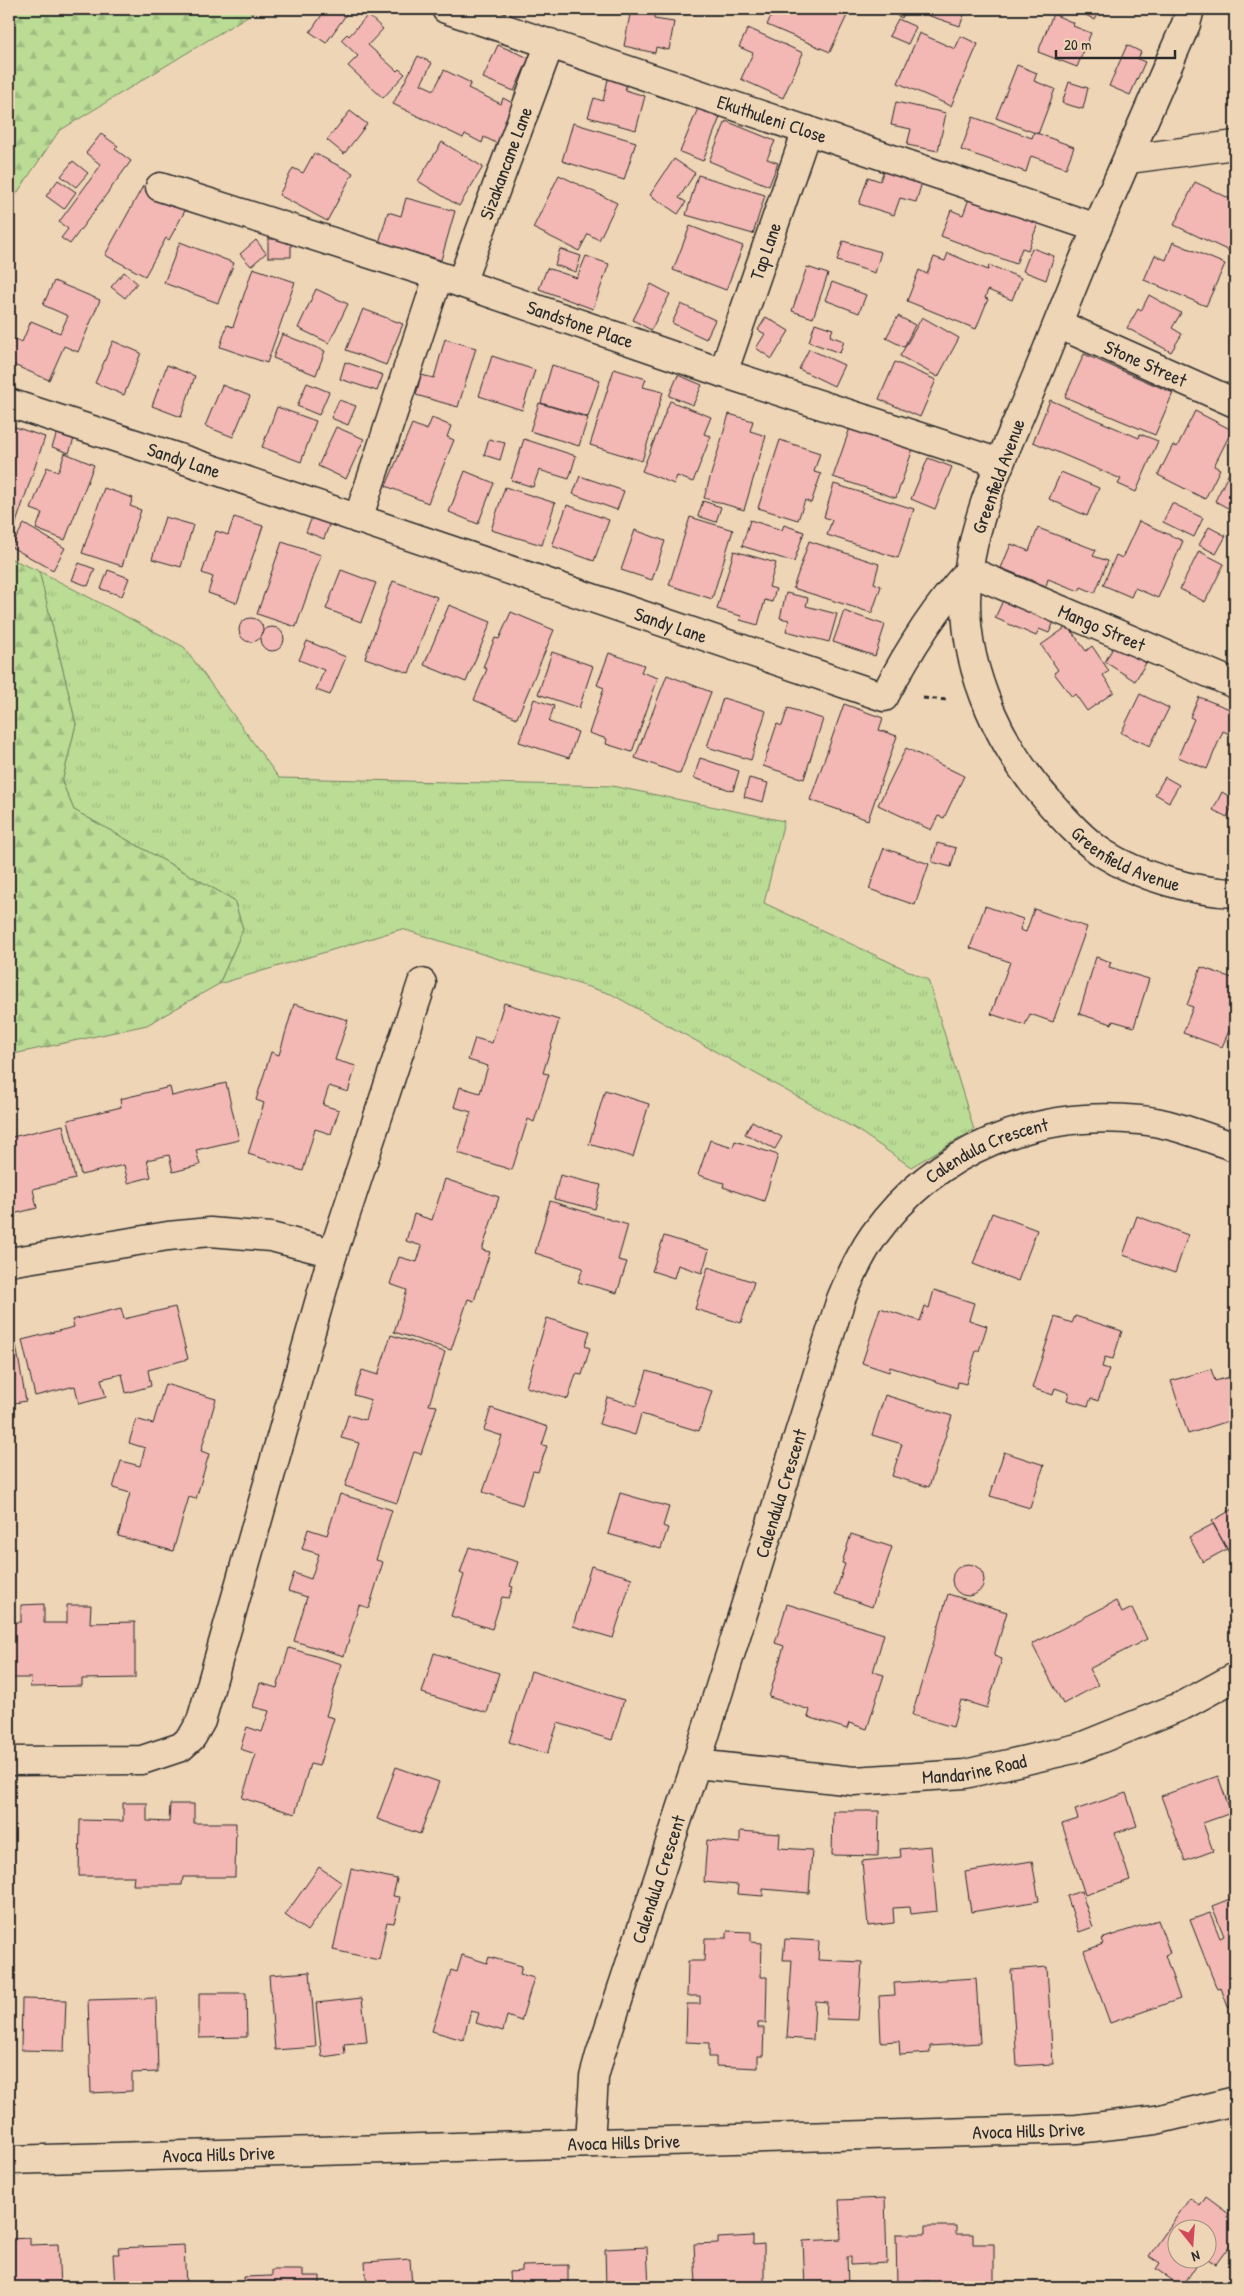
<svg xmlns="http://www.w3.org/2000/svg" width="1244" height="2296" font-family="'Patrick Hand',sans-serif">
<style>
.grass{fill:url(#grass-tufts);stroke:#728460}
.forest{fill:url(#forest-firs);stroke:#728460}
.building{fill:#f3b7b4;stroke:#2b2b2b}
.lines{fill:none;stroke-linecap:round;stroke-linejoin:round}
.minor-casing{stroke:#2b2b2b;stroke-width:31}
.path{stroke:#2b2b2b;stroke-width:3;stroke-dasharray:5 4;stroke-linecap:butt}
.minor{stroke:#eed5b6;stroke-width:28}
.labels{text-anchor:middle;stroke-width:4.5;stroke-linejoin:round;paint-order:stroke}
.street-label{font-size:19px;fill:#2b2b2b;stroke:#eed5b6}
</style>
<defs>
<pattern id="grass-tufts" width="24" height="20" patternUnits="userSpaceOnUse" patternTransform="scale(1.25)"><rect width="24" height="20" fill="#badc95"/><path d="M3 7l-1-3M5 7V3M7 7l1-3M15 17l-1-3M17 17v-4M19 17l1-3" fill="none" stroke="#a0bd81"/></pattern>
<pattern id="forest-firs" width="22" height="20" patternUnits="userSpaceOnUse" patternTransform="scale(1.25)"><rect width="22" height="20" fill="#badc95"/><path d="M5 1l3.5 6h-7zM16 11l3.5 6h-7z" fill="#a0bd81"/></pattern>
</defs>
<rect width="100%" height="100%" fill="#eed5b6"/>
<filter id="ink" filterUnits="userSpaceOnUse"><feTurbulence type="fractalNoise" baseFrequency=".02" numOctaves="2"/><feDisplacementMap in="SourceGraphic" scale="10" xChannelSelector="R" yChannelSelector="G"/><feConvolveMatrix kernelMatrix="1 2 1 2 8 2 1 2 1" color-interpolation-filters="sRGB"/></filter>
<g filter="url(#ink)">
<path class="grass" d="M39 571 184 647 279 778 612 786 784 821 764 903 928 980 974 1130 911 1167 856 1129 611 994 402 929 219 984 243 929 234 900 74 810 62 782 76 724Z"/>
<path class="forest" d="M9 9H259L59 131 9 205Z
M9 558 39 571 76 724 62 782 74 810 234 900 243 929 219 984 147 1025 9 1055Z"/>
<path class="building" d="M326 9H343L348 12 326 43 310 32Z
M516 9H533L532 13Z
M631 9H655L654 19 674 22 669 50 656 47 655 53 624 46Z
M774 9H850L830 52 767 25Z
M883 9H906L902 18Z
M929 9H966L960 26 927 15Z
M1075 9H1101L1095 20Z
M1053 14 1074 23 1073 26 1091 33 1077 67 1038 52Z
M368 15 383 29 368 45 397 71 399 69 405 74 383 98 348 66 358 56 341 40 347 34 349 36Z
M898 19 916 27 908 44 889 36Z
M748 28 803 53 783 98 741 79 753 53 739 47Z
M919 33 955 49 961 36 978 44 951 106 898 83Z
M498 45 529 58 514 91 483 78Z
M1127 45 1141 52 1138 59 1145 62 1130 95 1109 86Z
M418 56 432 63 421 84 434 90 444 70 471 83 468 88 501 104 503 98 518 106 498 144 484 137 482 143 465 134 463 138 393 104Z
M1017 65 1037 73 1034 81 1055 89 1038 134 996 118Z
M609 75 628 80 625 90 645 96 636 130 588 117 594 98 603 101Z
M1069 82 1088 88 1083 109 1062 103Z
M896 102 946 113 938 151 907 145 911 129 891 125Z
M698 108 720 117 703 161 680 152Z
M350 111 367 124 344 154 327 140Z
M973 117 1032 138 1034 132 1074 147 1066 168 1031 156 1026 172 961 150Z
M726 121 775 141 767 159 778 163 769 186 709 161Z
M573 123 636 142 624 180 562 161Z
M101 134 118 146 115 149 131 161 70 244 61 238 68 229 59 222 101 165 86 153Z
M442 142 483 167 459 206 418 181Z
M314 153 353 173 327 221 279 195 293 168 303 173Z
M674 159 695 173 679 198 686 202 678 214 650 195Z
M73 161 88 173 76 187 61 176Z
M885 167 923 179 916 202 900 198 894 215 859 204 868 177 880 181Z
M559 175 617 203 599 240 588 234 579 251 533 228Z
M698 175 765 195 753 234 686 215Z
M58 180 76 192 64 209 46 196Z
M1195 182 1235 201V220L1232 227 1235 228V239L1229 251 1174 225Z
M143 186 186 209 169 240 166 238 145 276 105 255Z
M970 196 1039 221 1028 250 1022 248 1016 264 941 236 951 210 963 215Z
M406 198 455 211 441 260 379 243 388 212 401 216Z
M690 226 743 246 726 290 673 270Z
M268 239H291V257H268Z
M256 240 266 253 251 266 240 254Z
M843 241 881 252 875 273 837 261Z
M180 242 234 263 218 303 164 283Z
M1173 242 1225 264 1206 306 1144 280 1155 255 1166 260Z
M1032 248 1054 256 1046 280 1023 271Z
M560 249 581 256 576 272 555 265Z
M948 253 988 270 989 265 1021 278 1012 300 988 290 985 298 988 299 976 329 907 301 919 270 927 274 934 257 945 261Z
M586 256 609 264 593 309 539 289 547 268 577 278Z
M807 267 828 274 813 318 792 311Z
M253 268 295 282 267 363 220 347 227 325 233 327Z
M124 272 137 283 125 298 111 287Z
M54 281 100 300 78 352 64 346 49 380 9 363V344L11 338 22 342 31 321 60 333 68 316 43 305Z
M832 282 866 295 859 313 825 300Z
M651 284 670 294 651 330 633 320Z
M316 289 348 304 329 343 298 328Z
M1149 295 1181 313 1172 328 1182 334 1171 352 1127 328 1138 309 1141 311Z
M1235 303V315L1230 312Z
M681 304 715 320 706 339 672 323Z
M363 309 403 324 386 365 346 350Z
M898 316 915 325 904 347 886 338Z
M766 317 789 331 772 359 756 348 765 334 758 330Z
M922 317 959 338 938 377 900 356Z
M815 323 833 329 830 336 844 341 840 353 809 342Z
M282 334 325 351 316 375 273 358Z
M445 339 476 348 458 407 416 395 421 375 434 378Z
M113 341 141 353 124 395 95 383Z
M809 349 844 365 834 386 799 369Z
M1084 354 1173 393 1155 435 1065 397Z
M492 356 535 370 522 410 479 396Z
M345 362 383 375 377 391 340 379Z
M895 362 936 380 920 417 879 399Z
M167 365 195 376 181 417 152 406Z
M552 365 600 380 588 417 541 403Z
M614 369 646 379 643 387 663 392 642 461 590 445Z
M678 375 702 385 693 405 669 396Z
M307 383 329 392 319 415 297 406Z
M222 385 250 396 233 437 205 426Z
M339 400 356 406 348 425 331 418Z
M1050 400 1139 438 1140 434 1158 441 1136 492 1118 484 1121 479 1033 442Z
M670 401 711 417 704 434 711 436 693 482 677 476 674 484 642 471Z
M539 403 588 418 579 446 530 431Z
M277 407 316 421 301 462 262 447Z
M1195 411 1232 430 1214 466 1220 469 1205 499 1158 475 1173 445 1177 447Z
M729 414 753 421 750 431 766 436 744 510 704 498Z
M432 418 451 426 447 437 454 440 428 503 386 486 412 424 427 430Z
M9 425 45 437 15 526 9 524Z
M851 425 914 446 896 498 833 477Z
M336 427 364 439 346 479 318 466Z
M58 430 75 436 69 453 52 447Z
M489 439 505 443 500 460 484 455Z
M524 439 576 456 569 479 539 470 533 487 511 480Z
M780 440 820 453 814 472 821 474 811 503 805 500 798 520 758 508Z
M65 453 94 465 65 540 36 529 42 513 31 509 47 467 58 472Z
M928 458 952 467 935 509 911 499Z
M1235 461V512L1215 501Z
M465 471 494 483 478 524 449 512Z
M1061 472 1099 488 1087 516 1049 499Z
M580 476 624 491 617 510 573 494Z
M834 484 914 509 898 558 827 535 832 520 824 517Z
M505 487 555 503 542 545 491 530Z
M104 488 133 498 130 506 141 510 122 566 82 553Z
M703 501 721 507 716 522 698 516Z
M1172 503 1203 518 1194 537 1163 522Z
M567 505 609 520 594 561 552 546Z
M313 515 330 522 324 539 306 532Z
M165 517 193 525 181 567 152 559Z
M234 517 263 526 237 603 208 593 213 577 202 573 216 531 228 535Z
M690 517 733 530 712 599 669 585Z
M750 520 782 530 784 525 804 532 794 562 742 546Z
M1139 521 1183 541 1158 598 1135 588 1131 597 1103 585 1116 555 1122 558Z
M24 524 65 548 53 570 11 547Z
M1209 527 1226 536 1216 554 1199 545Z
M1038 528 1096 550 1093 556 1108 561 1095 593 1081 587 1079 591 1048 579 1046 586 1001 568 1011 544 1029 551Z
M635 530 665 541 652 580 621 570Z
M809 541 879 564 874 583 881 586 872 613 793 588Z
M282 542 321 555 296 627 257 614Z
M734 551 776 563 769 587 776 589 772 602 765 600 758 625 740 620 741 616 717 609Z
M1199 551 1224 564 1205 602 1180 589Z
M79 563 95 569 88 586 72 580Z
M108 570 129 578 122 596 101 589Z
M341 570 376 583 361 622 326 609Z
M393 581 437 597 409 673 365 658Z
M786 593 808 598 806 606 837 614 829 642 786 631 789 620 780 618Z
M1004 598 1054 622 1049 633 1039 629 1036 636 995 618Z
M449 605 491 622 466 682 424 665Z
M844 611 885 625 875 656 833 642Z
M511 612 554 630 517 718 474 700 487 669 483 667 495 638 499 639Z
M239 630a12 12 0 1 1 24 0a12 12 0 1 1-24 0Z
M1068 626 1086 651 1092 646 1109 671 1103 675 1114 692 1087 711 1075 694 1072 697 1054 673 1058 670 1041 645Z
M260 639a12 12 0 1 1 24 0a12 12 0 1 1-24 0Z
M307 641 346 657 330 695 316 690 324 670 299 660Z
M1115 644 1146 663 1135 681 1105 662Z
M552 652 593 666 579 708 538 694Z
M609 653 644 665 641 672 658 678 632 752 606 744 607 739 589 733 604 688 597 685Z
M667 675 711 692 680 774 635 758Z
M1140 694 1169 708 1150 746 1121 733Z
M1199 697 1235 711 1234 736 1223 731 1207 769 1178 757 1194 719 1190 717Z
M723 698 766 711 751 760 707 747Z
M534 699 554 706 549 722 578 732 569 758 519 742Z
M844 704 883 718 879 730 897 736 868 820 810 800Z
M788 708 823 719 804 779 763 766 777 724 782 726Z
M906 748 964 776 944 818 938 816 931 830 878 805Z
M700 758 739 771 733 791 694 778Z
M1235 764V781L1229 778Z
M1165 777 1179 785 1169 802 1155 794Z
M749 778 768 783 763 802 744 797Z
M1222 792 1235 800 1227 817 1213 810Z
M937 843 956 848 951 867 932 862Z
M884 848 929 864 915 905 869 889Z
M985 906 1023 919 1020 930 1026 932 1034 909 1087 927 1053 1022 1030 1014 1025 1025 991 1014 1010 962 970 948Z
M1096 957 1111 962 1109 967 1149 979 1134 1027 1113 1021 1112 1024 1079 1014Z
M1201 967 1235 979V1017L1222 1047 1183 1033 1193 1007 1187 1005Z
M504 1003 559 1020 543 1073 549 1074 534 1122 528 1119 512 1170 458 1153 471 1112 454 1107 460 1087 480 1093 488 1066 468 1060 475 1038 492 1043Z
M294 1004 348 1020 335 1060 356 1066 348 1092 329 1086 323 1105 339 1110 331 1134 315 1129 303 1171 248 1154 264 1103 256 1100 271 1052 279 1055Z
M226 1083 239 1140 196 1150 200 1165 173 1172 169 1155 147 1160 151 1177 128 1183 124 1165 81 1175 68 1120 121 1107 120 1099 170 1087 172 1096Z
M605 1090 649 1104 633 1157 589 1144Z
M752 1121 782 1137 775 1149 745 1134Z
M63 1125 75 1179 33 1189 37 1208 13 1214 9 1195V1129L12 1137Z
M710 1140 733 1147 735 1141 778 1155 764 1201 723 1187 724 1183 698 1175Z
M560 1175 601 1185 595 1209 554 1199Z
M445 1179 499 1197 482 1250 490 1252 474 1301 468 1299 451 1350 394 1332 407 1290 390 1284 399 1257 417 1262 422 1246 406 1241 414 1214 432 1220Z
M550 1201 628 1225 618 1260 627 1262 617 1293 578 1282 583 1268 535 1253Z
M992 1213 1037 1230 1018 1281 973 1264Z
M1137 1216 1188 1235 1175 1273 1123 1255Z
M664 1236 709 1250 702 1273 678 1265 674 1278 652 1271Z
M708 1267 754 1282 741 1323 695 1309Z
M934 1290 974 1303 969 1320 987 1326 979 1351H976L966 1384 958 1382 957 1388 890 1367 889 1372 862 1363 880 1308 920 1321 925 1306 929 1308Z
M175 1307 188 1359 148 1370 151 1386 126 1393 122 1374 101 1379 106 1397 79 1404 75 1386 35 1396 22 1340 74 1327 72 1320 121 1308 124 1319Z
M1075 1316 1122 1331 1113 1359 1105 1357 1102 1367 1109 1369 1098 1401 1091 1398 1088 1406 1067 1400 1069 1393 1055 1388 1053 1395 1032 1388 1055 1317 1072 1323Z
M547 1318 590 1331 585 1346 590 1348 582 1375 576 1374 568 1399 526 1387Z
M391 1335 445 1352 429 1405 437 1406 421 1454 414 1452 397 1503 345 1486 359 1443 341 1438 348 1415 365 1420 371 1400 354 1395 362 1370 378 1375Z
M16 1345 26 1401 9 1404V1347Z
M1211 1369 1215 1381 1230 1377 1235 1395V1419L1188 1434 1171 1381Z
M647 1371 712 1391 699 1431 641 1414 635 1435 599 1424 607 1397 636 1406Z
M165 1384 216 1399 201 1451 209 1454 196 1499 189 1497 173 1551 118 1536 130 1493 113 1488 121 1461 140 1466 145 1448 129 1443 136 1419 153 1424Z
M885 1395 952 1416 929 1487 892 1476 902 1444 872 1435Z
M491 1408 548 1427 542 1445 547 1446 538 1472 533 1471 522 1505 483 1492 502 1436 484 1430Z
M1004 1452 1044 1465 1030 1508 990 1496Z
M620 1493 669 1507 663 1526 668 1528 661 1549 608 1534Z
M340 1494 392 1510 376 1560 383 1562 369 1608 359 1605 344 1656 294 1641 307 1597 288 1591 294 1573 311 1579 319 1554 302 1549 308 1529 327 1535Z
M1235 1508V1564L1212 1521Z
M1213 1524 1227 1549 1203 1562 1189 1537Z
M851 1534 892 1547 872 1607 835 1594 845 1564 842 1563Z
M469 1547 518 1562 510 1586 513 1587 509 1598 502 1597 492 1629 451 1616 464 1575 460 1573Z
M952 1580a16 16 0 1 1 32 0a16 16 0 1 1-32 0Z
M591 1566 632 1578 613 1638 573 1626Z
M948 1594 1007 1612 994 1656 1002 1659 987 1708 961 1700 953 1727 912 1715Z
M1116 1601 1122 1613 1132 1608 1147 1639 1089 1669 1098 1685 1063 1704 1032 1644Z
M44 1604V1623H67V1605H91L90 1623 135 1622V1678L82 1679V1686L30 1687 31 1678H9V1622H21V1605Z
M787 1604 884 1634 873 1672 884 1675 867 1729 849 1723 847 1729 808 1717 810 1710 769 1697 784 1646 775 1643Z
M289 1648 342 1664 326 1716 334 1718 319 1766 310 1764 295 1814 242 1798 256 1754 240 1749 247 1727 262 1732 269 1711 253 1707 260 1683 277 1688Z
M434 1653 499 1673 487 1713 422 1693Z
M531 1671 624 1700 612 1740 558 1723 547 1754 509 1742Z
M396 1767 439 1782 420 1834 377 1819Z
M1218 1776 1231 1813 1203 1823 1213 1851 1185 1861 1161 1796Z
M1126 1793 1137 1826 1115 1833 1130 1880 1085 1895 1062 1824 1078 1819 1075 1810Z
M123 1803H147V1821L169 1822 170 1804H194V1823H236L235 1877H183L182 1885H133L134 1876H79L80 1820 123 1821Z
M833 1811H879L878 1856 832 1855Z
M740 1831 780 1834 779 1848 812 1850 809 1893 763 1889V1896L737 1894 738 1885 704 1882 707 1840 740 1843Z
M931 1846 937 1911 911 1914 910 1907 893 1908 894 1923 868 1926 862 1861 901 1857 900 1849Z
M1032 1861 1039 1901 971 1912 965 1872Z
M319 1867 342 1883 307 1931 285 1915Z
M351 1869 397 1879 393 1896 400 1897 394 1923 387 1922 379 1960 333 1950Z
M1081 1891 1093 1927 1079 1932 1067 1896Z
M1235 1897V2004L1228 2007 1221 1988 1217 1989 1190 1920 1210 1913 1220 1938 1224 1936 1212 1906Z
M1158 1920 1170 1953 1165 1955 1180 1999 1110 2023 1084 1951 1103 1944 1101 1939Z
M727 1931 751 1932V1942L762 1943 761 1977H767L766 2023H758V2028H764L763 2056H758V2068L716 2066V2057H709V2043L686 2042 687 2004H700V1996H687L688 1961H704L705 1938H727Z
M785 1939 819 1941 818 1960 862 1962 858 2020 826 2019 827 2002 815 2001 813 2040 787 2038 792 1960H783Z
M462 1955 487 1963 489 1957 522 1966 520 1974 534 1978 521 2021 507 2016 503 2031 476 2023 479 2013 471 2011 463 2040 432 2031 451 1970 457 1972Z
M1047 1967 1053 2064 1017 2066 1011 1970Z
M310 1972 316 2047 275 2050 269 1975Z
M976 1978 980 2043 930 2046V2053L900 2055 899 2041 881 2042 879 1996 895 1995 894 1983Z
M199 1993H246L247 2037 199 2038Z
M156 1998 158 2072 132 2073V2091L91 2093 88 2000Z
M362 1998 367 2042 344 2044 345 2054 322 2057 316 2003Z
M22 1999 66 2000 64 2051 21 2050Z
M1206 2197 1229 2214 1227 2217 1235 2222V2238L1216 2264 1206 2258V2228H1176V2258H1201L1182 2287 1156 2269 1160 2263 1149 2256 1190 2198 1200 2206Z
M885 2198 887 2263 851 2265V2257H847L848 2287H805L803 2241 841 2239 839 2200Z
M925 2226H956V2234H973V2244H994V2287H930V2281H924V2287H897L896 2234H925Z
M753 2236V2245L764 2244V2283L696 2285 694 2244 718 2243V2238Z
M30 2238V2245L58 2244 60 2287H9V2239Z
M184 2245 186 2287H115L113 2254H119L118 2248Z
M647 2247 649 2287H606L605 2249Z
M410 2259 412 2287H367L365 2262Z
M568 2265V2287H510L509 2272 522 2271V2266Z
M272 2270H303V2276H320V2287H245L244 2277 272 2276Z"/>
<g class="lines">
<defs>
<g id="minor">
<path id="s1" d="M446 9 1097 228"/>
<path id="s2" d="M1190 9 1186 24C1157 92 1127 160 1097 228 1076 276 1057 326 1037 375 1008 446 967 524 966 602 966 675 1002 750 1050 803 1066 821 1084 841 1104 854 1139 876 1194 892 1235 893"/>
<path d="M1129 159 1235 145"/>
<path id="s3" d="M160 187 461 283 723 373 1000 463"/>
<path id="s4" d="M461 283 550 43"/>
<path id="s5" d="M1058 324 1235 403"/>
<path id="s6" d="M723 373 807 130"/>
<path id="s7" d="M9 403 188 461 884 697C908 651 934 609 969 571L1235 684"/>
<path d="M358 519 438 277"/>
<path d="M9 1262 168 1236 210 1232 271 1237 333 1253"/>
<path d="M9 1761 142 1760 181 1747 192 1737 201 1721 333 1253 422 983"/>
<path id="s8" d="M696 1764 854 1781 965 1774 1078 1748 1184 1705 1235 1677"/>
<path id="s9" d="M590 2143 594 2077 600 2055 696 1764 841 1299C850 1277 860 1255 874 1235 936 1149 1036 1109 1140 1120 1173 1123 1205 1137 1235 1147"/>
<path id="s10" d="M9 2160 1077 2129 1156 2120 1235 2101"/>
</g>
</defs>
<use href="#minor" class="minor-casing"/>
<path class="path" d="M923 698 949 700"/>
<use href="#minor" class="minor"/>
</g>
</g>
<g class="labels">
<g class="street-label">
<text dy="7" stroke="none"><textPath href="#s1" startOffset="344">Ekuthuleni Close</textPath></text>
<text dy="7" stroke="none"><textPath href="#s4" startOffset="128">Sizakancane Lane</textPath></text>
<text dy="7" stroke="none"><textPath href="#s6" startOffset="129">Tap Lane</textPath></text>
<text dy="7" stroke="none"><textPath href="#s3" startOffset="442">Sandstone Place</textPath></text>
<text dy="7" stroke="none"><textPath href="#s5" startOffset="96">Stone Street</textPath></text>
<text dy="7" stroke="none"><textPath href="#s7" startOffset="184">Sandy Lane</textPath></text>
<text transform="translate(998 476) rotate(-70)" y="7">Greenfield Avenue</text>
<text dy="7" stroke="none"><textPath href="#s7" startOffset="698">Sandy Lane</textPath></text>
<text dy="7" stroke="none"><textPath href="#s7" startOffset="1220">Mango Street</textPath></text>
<text dy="7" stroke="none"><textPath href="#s2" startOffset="955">Greenfield Avenue</textPath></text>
<text dy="7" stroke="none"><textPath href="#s9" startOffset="1099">Calendula Crescent</textPath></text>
<text dy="7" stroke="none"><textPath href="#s9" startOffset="679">Calendula Crescent</textPath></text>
<text dy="7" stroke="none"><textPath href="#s8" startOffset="280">Mandarine Road</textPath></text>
<text dy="7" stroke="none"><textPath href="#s9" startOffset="274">Calendula Crescent</textPath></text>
<text dy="7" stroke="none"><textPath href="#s10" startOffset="1020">Avoca Hills Drive</textPath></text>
<text dy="7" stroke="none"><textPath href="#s10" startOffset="615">Avoca Hills Drive</textPath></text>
<text dy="7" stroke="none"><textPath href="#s10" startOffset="210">Avoca Hills Drive</textPath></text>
</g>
</g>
<rect width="1244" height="2296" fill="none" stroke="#eed5b6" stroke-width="30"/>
<rect x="15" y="15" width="1214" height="2266" fill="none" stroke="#2b2b2b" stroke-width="2" filter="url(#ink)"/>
<g transform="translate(1192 2244) rotate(163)"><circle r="24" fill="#eed5b6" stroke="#a0917e"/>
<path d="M0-4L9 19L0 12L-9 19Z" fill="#d1495b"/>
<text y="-8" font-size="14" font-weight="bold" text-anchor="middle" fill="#2b2b2b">N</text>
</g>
<path d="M1056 50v8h119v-8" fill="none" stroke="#2b2b2b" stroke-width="2.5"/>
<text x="1064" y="50" font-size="15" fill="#2b2b2b" stroke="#eed5b6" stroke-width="4" paint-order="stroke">20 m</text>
</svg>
